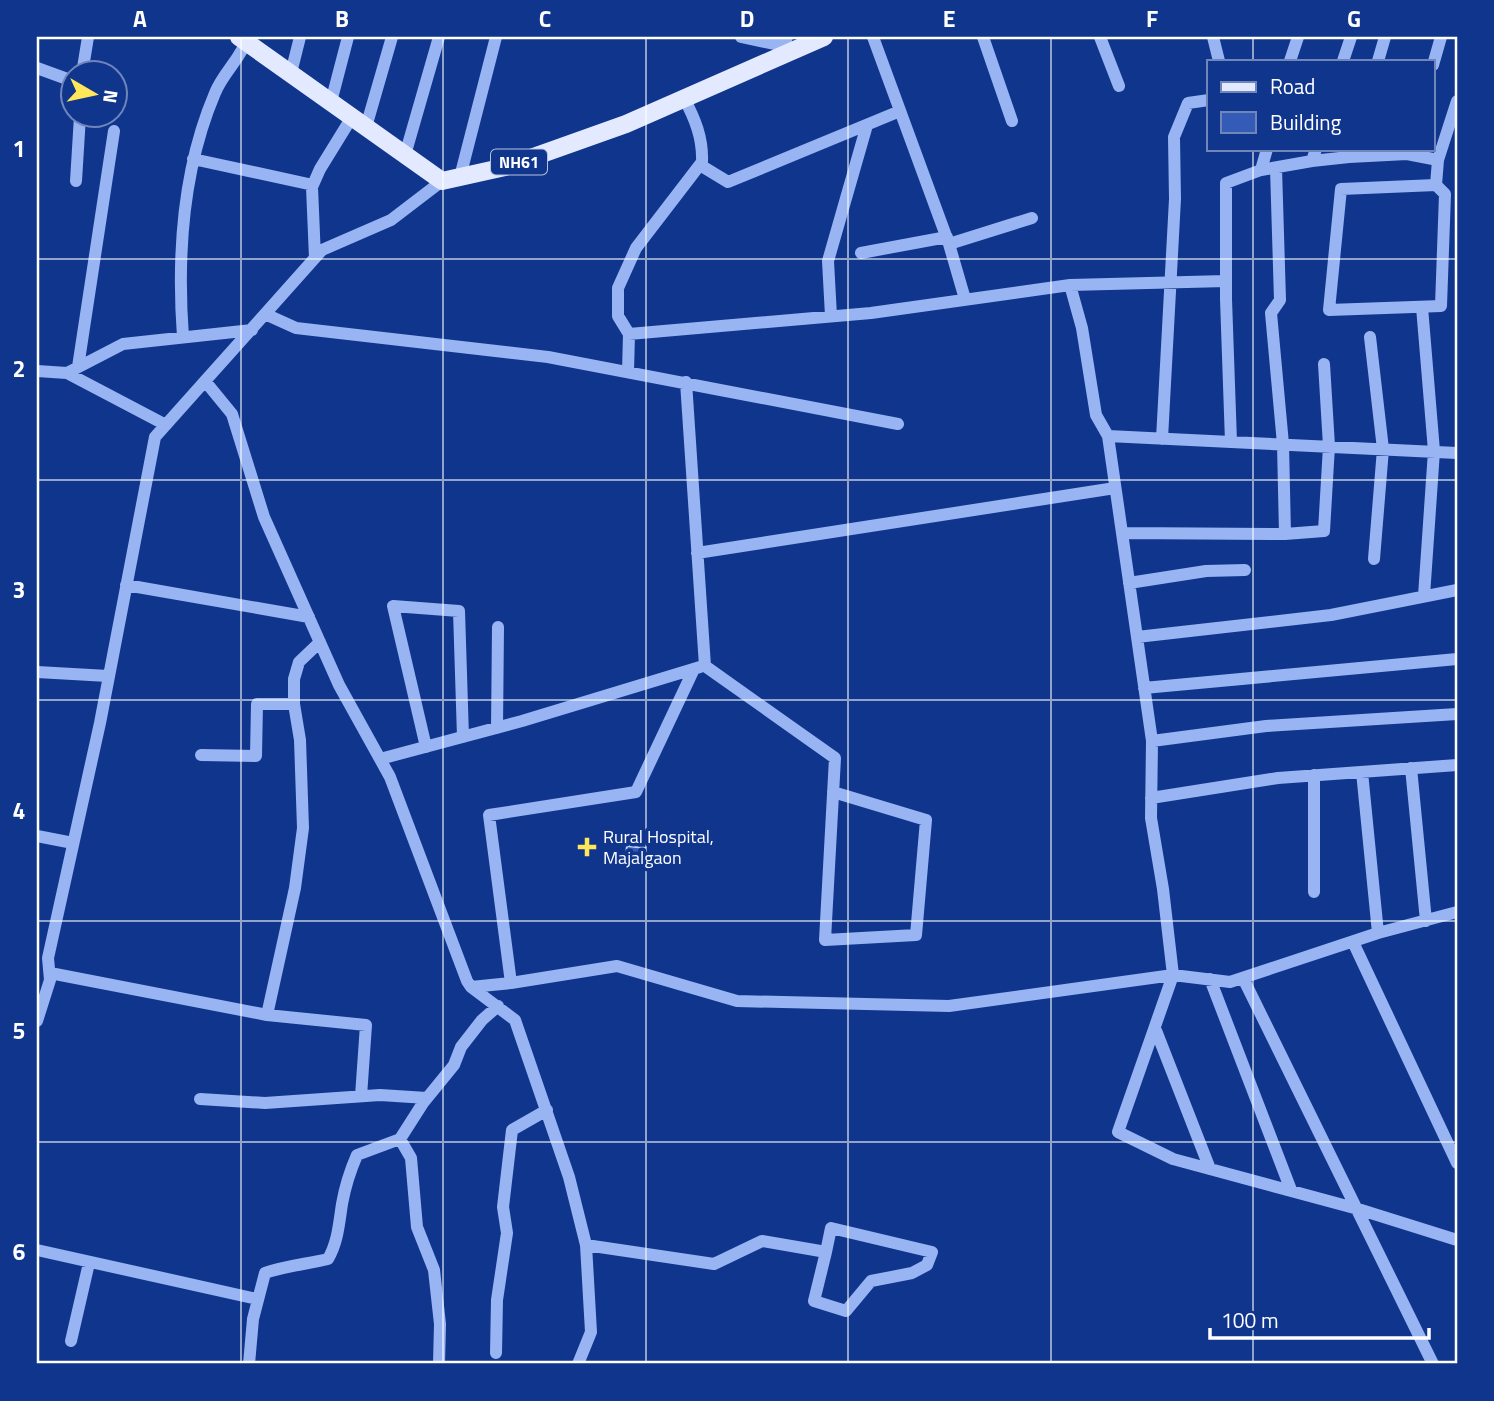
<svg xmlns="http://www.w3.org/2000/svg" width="1494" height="1401" font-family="'Titillium Web',sans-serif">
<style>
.building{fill:#345bb5;stroke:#bfd2fd;stroke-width:2}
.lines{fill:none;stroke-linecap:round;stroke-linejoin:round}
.minor{stroke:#98b4f2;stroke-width:12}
.major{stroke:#e3eaff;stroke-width:18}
.grid{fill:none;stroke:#fff;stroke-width:2;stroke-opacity:0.55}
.poi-dot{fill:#ffe759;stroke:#10358d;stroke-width:2.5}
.labels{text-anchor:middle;stroke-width:7;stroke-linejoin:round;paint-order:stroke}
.shield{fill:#10358d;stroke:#b7c2dd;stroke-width:2}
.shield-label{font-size:16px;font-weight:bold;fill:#fff}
.poi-label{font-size:18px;fill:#fff;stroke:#10358d;text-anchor:start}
.neatline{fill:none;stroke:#fff;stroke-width:2.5}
.grid-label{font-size:23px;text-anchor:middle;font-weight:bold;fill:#fff}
</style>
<rect width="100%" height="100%" fill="#10358d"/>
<path class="building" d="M627 846 645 848 643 862 625 860Z"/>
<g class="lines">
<path class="minor" d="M741 37 784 46 787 37
M873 37 949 244 965 299
M983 37 1012 121
M1100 37 1119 86
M1213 37 1219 61
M1290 61 1298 37
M1343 61 1351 37
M1378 61 1385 37
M1433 65 1441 37
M37 68 70 80 74 79
M291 73 300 37
M82 74 88 37
M331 102 348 37
M366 127 392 37
M1267 149 1261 170 1312 161
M1316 149 1312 161 1349 157 1351 149
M405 155 439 37
M1349 157 1407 154 1438 160 1436 185 1341 189 1329 310 1441 306 1445 194 1436 185
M193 159 313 185
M1438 160 1457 101
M700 165 728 182 900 111
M460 177 496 37
M76 181 80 116
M442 181 391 220 322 250 205 381 232 414 264 517 339 685 390 777 467 981 471 987 511 983 617 966 737 1001 949 1006 1173 975 1230 982 1378 933 1457 912
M949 244 1032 218
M861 253 947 237
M315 258 312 187 320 169 352 117
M1070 285 1226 281
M1422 307 1434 451 1424 596
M265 314 296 328 548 357 898 424
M831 316 828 261 867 125
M629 334 871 313 1070 285 1082 328 1096 415 1108 436 1152 741 1151 818 1163 889 1173 975 1118 1132 1173 1159 1358 1209 1457 1240
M183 337C177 256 183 168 215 93 223 73 242 57 248 37
M1370 337 1383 449 1374 559
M78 367 114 131
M37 371 67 373 166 425
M628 372 629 334 618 316V288L636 248 702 162C703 138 695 119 684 98
M67 373 123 344 252 330
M686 382 705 666
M1108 436 1457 453
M1162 439 1175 199 1174 137 1188 103 1209 100
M1231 442 1226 299V183L1261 170
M1122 533 1285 534 1283 444 1271 313 1280 300 1276 168
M1285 534 1324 531 1329 446 1324 364
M697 553 1115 488
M1129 583 1206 571 1245 570
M126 585 309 617
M1137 637 1331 615 1457 590
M705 666 835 758 825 940 916 935 926 820 833 792
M37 672 108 676
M1144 688 1457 659
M497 728 498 627
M1152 741 1266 726 1457 714
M426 747 393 606 459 611 463 737
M201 755 256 756 257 704H294
M380 759 522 721 700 667
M1411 768 1426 921
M1362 772 1378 933
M1314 775V892
M1151 798 1278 778 1457 765
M37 836 73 843
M1353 942 1457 1163
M50 973 267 1015 366 1025 361 1096
M1243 978 1433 1364
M1210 979 1291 1190
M511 983 489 815 636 792 694 669
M471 987 515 1020 569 1177 586 1245 591 1332 578 1364
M267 1015 295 888 303 828 300 740 294 704V679L299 662 320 642
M37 1021 50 980 48 958 100 723 155 437 205 381
M1155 1028 1210 1169
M200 1099 265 1103 380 1095 427 1098
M400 1139 411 1158 417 1227 434 1270 440 1324 439 1364
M586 1245 714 1264 762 1241 826 1252 814 1301 846 1311 871 1281 912 1273 927 1265 932 1252 831 1228 826 1252
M37 1250 257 1299
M71 1341 89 1263
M496 1353 497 1300 507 1233 503 1207 512 1130 547 1110
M249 1364 253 1319 265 1273C285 1266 307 1264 328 1259 338 1242 339 1223 342 1204 345 1187 350 1171 357 1155L400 1139 423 1103 454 1065 461 1047 482 1020 498 1006"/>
<path class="major" d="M239 37 442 181 505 167 626 124 824 37"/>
</g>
<path class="grid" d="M241 37V1364M443 37V1364M646 37V1364M848 37V1364M1051 37V1364M1253 37V61M1253 149V1364M37 259H1457M37 480H1457M37 700H1457M37 921H1457M37 1142H1457"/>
<path class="poi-dot" d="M583.5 836.5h7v7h7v7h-7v7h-7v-7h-7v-7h7z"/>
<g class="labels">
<rect class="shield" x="491" y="149.5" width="56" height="25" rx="5"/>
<g class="shield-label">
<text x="519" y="168">NH61</text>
</g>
<g class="poi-label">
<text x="603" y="843">Rural Hospital,<tspan x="603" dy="21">Majalgaon</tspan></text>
</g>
</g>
<rect width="1494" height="1401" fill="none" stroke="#10358d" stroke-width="77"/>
<rect x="1207" y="60" width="228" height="91" fill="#10358d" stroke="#7086bb" stroke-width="2"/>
<rect x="1221" y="82" width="35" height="10" fill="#e3eaff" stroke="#7086bb" stroke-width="2"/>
<text x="1270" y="94" font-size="21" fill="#ffffff">Road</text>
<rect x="1221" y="112" width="35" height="21" fill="#345bb5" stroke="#7086bb" stroke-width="2"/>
<text x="1270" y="130" font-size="21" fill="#ffffff">Building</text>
<g transform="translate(94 94) rotate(99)"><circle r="33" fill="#10358d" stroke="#7086bb" stroke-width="2"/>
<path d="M0-5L12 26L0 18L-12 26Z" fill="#ffe759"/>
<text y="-10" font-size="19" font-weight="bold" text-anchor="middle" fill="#ffffff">N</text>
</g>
<path d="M1210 1328v10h219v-10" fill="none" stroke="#ffffff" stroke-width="3.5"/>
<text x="1221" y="1328" font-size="21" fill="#ffffff" stroke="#10358d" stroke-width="5" paint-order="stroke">100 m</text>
<rect x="38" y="38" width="1418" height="1324" class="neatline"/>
<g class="grid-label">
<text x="140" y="27">A</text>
<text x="342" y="27">B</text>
<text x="545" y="27">C</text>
<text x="747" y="27">D</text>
<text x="949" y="27">E</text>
<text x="1152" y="27">F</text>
<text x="1354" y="27">G</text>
<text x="19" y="157">1</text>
<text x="19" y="377">2</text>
<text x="19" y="598">3</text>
<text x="19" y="819">4</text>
<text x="19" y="1039">5</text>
<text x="19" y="1260">6</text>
</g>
</svg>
